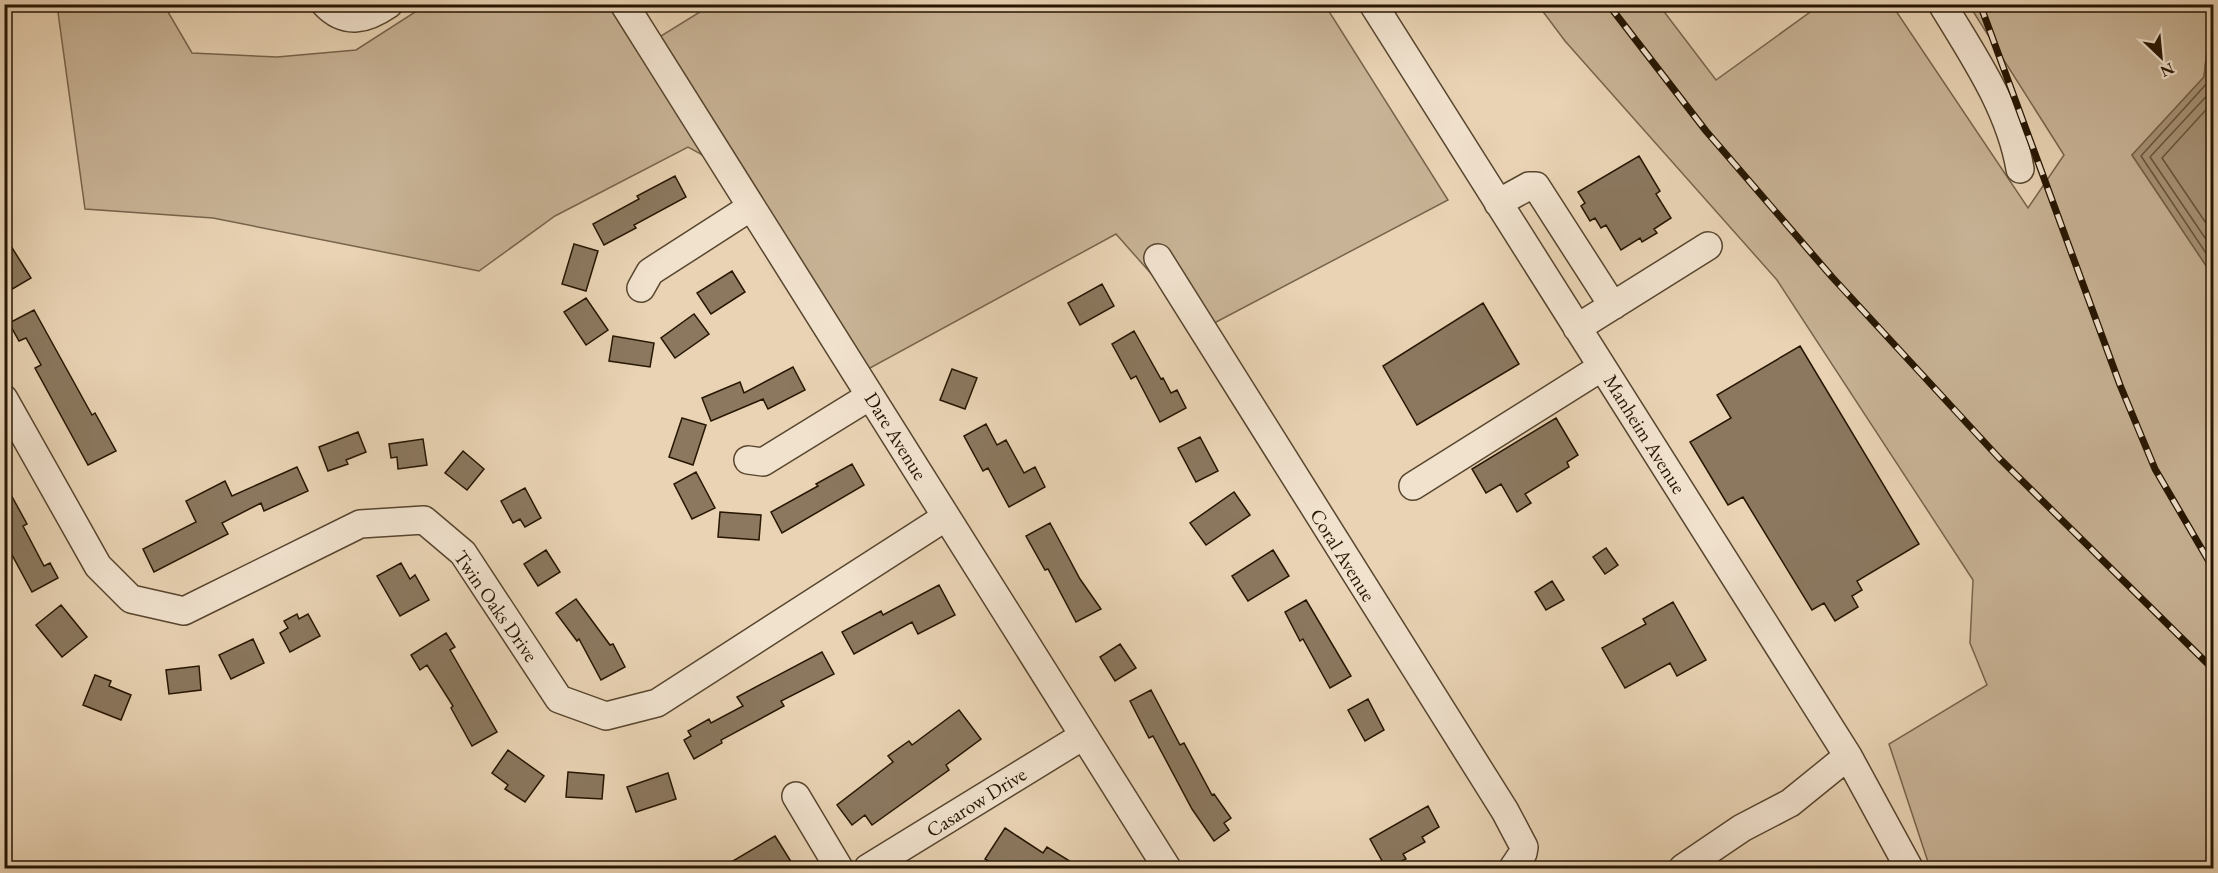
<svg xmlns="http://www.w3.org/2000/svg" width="2218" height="873" font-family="'EB Garamond',serif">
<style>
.green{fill:#c8b396;stroke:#77644c;stroke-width:1.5}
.water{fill:#a79377;stroke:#736148;stroke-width:1.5}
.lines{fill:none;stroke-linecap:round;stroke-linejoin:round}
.shore{stroke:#66543c;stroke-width:1.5}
.building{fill:#8b785f;stroke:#261602;stroke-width:1.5}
.minor-casing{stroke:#57452e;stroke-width:30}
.minor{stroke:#f1e2ce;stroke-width:27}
.rail-casing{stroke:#261602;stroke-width:7}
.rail{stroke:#f1e2ce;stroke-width:4.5;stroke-dasharray:14;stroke-linecap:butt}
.labels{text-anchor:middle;stroke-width:6;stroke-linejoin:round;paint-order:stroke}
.street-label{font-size:20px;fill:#261602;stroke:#f1e2ce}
</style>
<rect width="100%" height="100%" fill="#e9d3b4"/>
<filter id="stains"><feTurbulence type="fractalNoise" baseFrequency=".00333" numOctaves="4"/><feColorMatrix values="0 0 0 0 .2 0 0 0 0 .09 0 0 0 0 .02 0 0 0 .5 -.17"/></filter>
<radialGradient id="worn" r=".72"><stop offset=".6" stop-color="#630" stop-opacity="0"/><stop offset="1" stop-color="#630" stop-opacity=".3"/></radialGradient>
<path class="green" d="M57 5H164L192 53 277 57 356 50 426 5H608L637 51 711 5H1325L1448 200 1201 330 1116 234 859 374 732 171 688 147 555 216 479 271 213 218 85 209Z
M1538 5H1659L1716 80 1820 5H1892L2028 208 2064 155 1969 5H2212L2204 77 2132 155 2213 276V868H1930L1889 744 1987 685 1970 643 1973 580 1777 280 1565 41Z"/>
<path class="water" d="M2212 5H2214L2213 276 2132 155 2204 77Z"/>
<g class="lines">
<path class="shore" d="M2214 49 2209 81 2141 156 2214 265
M2214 88 2150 157 2214 251
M2214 101 2162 158 2214 235"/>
</g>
<path class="building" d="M1639 156 1660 191 1656 194 1671 218 1654 229 1657 233 1642 242 1640 238 1621 250 1606 225 1601 228 1595 218 1590 221 1581 206 1585 203 1578 192Z
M675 176 686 197 634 225 636 228 604 245 593 224 639 199 637 196Z
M4 235 31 278 4 294Z
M574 244 598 251 586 291 562 284Z
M732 271 745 292 711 314 697 293Z
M1102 284 1114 306 1080 325 1068 303Z
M586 298 608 330 586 345 564 312Z
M1483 303 1519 364 1417 425 1383 366Z
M34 310 92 415 95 413 116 451 88 465 35 368 41 365 26 338 19 341 9 323Z
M694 314 709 334 675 358 661 338Z
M1134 331 1161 379 1163 378 1171 393 1177 390 1186 408 1160 422 1136 376 1131 379 1112 344Z
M613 336 654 343 650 367 609 361Z
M1800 346 1919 544 1857 581 1862 590 1852 596 1858 607 1835 621 1824 603 1812 610 1743 497 1728 505 1690 442 1731 418 1717 395Z
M793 367 805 390 768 409 763 399 711 421 702 398 740 382 744 393Z
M952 369 977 378 965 409 940 400Z
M682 418 706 425 693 465 669 457Z
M1556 418 1578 455 1567 462 1569 467 1525 494 1531 503 1517 512 1501 484 1486 493 1472 469Z
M986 424 997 445 1006 440 1024 473 1035 467 1045 487 1009 507 988 468 983 471 964 436Z
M358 432 366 452 346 460 348 464 328 471 319 447Z
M1200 437 1218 471 1196 482 1178 448Z
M423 439 427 465 398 469 397 457 391 458 389 444Z
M463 451 484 469 467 490 445 473Z
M852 464 864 485 782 533 771 512 818 486 816 484Z
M297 467 308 491 264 511 261 503 222 523 228 534 154 572 143 549 196 522 186 501 225 481 232 496Z
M696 472 715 508 692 519 674 484Z
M4 482 27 524 23 526 44 566 50 563 58 578 32 592 4 540Z
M525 488 541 518 525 527 520 519 513 523 501 501Z
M1234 492 1250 515 1206 545 1190 523Z
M720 512 761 515 759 540 718 537Z
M1050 523 1080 579 1101 609 1076 622 1048 569 1045 570 1026 536Z
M1606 548 1618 565 1605 574 1593 557Z
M546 550 560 572 538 586 524 564Z
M1273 550 1289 576 1248 601 1232 576Z
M401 563 410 579 415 575 429 600 400 616 377 576Z
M1552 581 1564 600 1546 610 1535 592Z
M939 585 955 615 918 634 912 622 854 654 842 632 881 611 883 615Z
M576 599 610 645 613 644 625 667 601 680 579 639 577 641 556 613Z
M1306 600 1351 676 1330 688 1303 639 1300 641 1285 612Z
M1673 602 1706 660 1677 676 1670 663 1625 688 1602 648 1646 624 1643 619Z
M61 605 87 637 62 657 36 625Z
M297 614 299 619 308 614 320 636 290 652 280 633 288 628 284 621Z
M446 633 455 647 450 650 497 732 472 746 451 708 453 706 427 665 420 670 411 655Z
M253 639 264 663 231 679 219 655Z
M1120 644 1136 668 1115 681 1100 657Z
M822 652 834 674 781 701 784 706 721 740 722 743 694 759 684 740 691 736 688 731 709 719 711 723 743 706 737 697Z
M199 666 201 690 169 694 166 670Z
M95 675 111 681 109 686 131 695 121 720 83 705Z
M1151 690 1180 745 1184 743 1212 795 1214 794 1231 818 1224 823 1229 830 1214 841 1192 809 1153 736 1149 738 1130 701Z
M1368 699 1384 730 1365 741 1348 710Z
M959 710 981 739 946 765 949 770 872 825 865 815 852 825 837 805 893 762 888 756 909 741 912 745Z
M508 750 544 776 525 802 505 789 508 785 492 773Z
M568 772 604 775 602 799 566 797Z
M668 773 676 799 636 812 627 787Z
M1428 806 1439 827 1422 837 1425 842 1403 854 1406 859 1386 868 1370 839Z
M1005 828 1043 853 1047 847 1081 868H999L985 859Z
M775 836 795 868H721Z"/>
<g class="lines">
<defs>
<path id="minor" d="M325 4C346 26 367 19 389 4
M624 4 1167 868
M1373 4 1848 756 1909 868
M1942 4C1973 55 2010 109 2020 169
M1498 203 1529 186H1536L1613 306
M1158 258 1505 811 1524 847 1523 853 1513 868
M641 288 650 272 751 207
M1577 328 1708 246
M4 399 98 566 131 599 184 611 360 524 424 520 463 553 559 699 606 716 657 703 946 517
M748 460 763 462 870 396
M1413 486 1602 367
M796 796 839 868
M868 868 1083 736
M1683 868 1742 828 1790 803 1848 756"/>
</defs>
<use href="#minor" class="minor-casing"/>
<use href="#minor" class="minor"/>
<defs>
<path id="rail" d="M1608 4 1706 131 1832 277 1999 458 2214 670
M1980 4 2120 385 2155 469 2214 570"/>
</defs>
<use href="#rail" class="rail-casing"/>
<use href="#rail" class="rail"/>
</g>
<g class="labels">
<g class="street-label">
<text transform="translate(1645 434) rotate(58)" y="7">Manheim Avenue</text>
<text transform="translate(896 436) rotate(58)" y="7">Dare Avenue</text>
<text transform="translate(1343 555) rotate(58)" y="7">Coral Avenue</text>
<text transform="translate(496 606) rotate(55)" y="7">Twin Oaks Drive</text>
<text transform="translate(976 802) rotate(-32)" y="7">Casarow Drive</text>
</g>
</g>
<rect width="2218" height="873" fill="none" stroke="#e9d3b4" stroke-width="24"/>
<rect x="6" y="6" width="2206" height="861" fill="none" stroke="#261602" stroke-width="3"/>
<rect x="12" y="12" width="2194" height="849" fill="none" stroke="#261602" stroke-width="1.5"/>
<g transform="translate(2161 57) rotate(154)" stroke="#f1e2ce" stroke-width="4.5" paint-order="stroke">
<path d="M0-4.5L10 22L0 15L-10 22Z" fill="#261602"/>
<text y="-9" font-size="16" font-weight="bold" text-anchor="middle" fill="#261602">N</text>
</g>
<rect width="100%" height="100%" filter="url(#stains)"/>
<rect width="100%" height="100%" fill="url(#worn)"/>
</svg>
